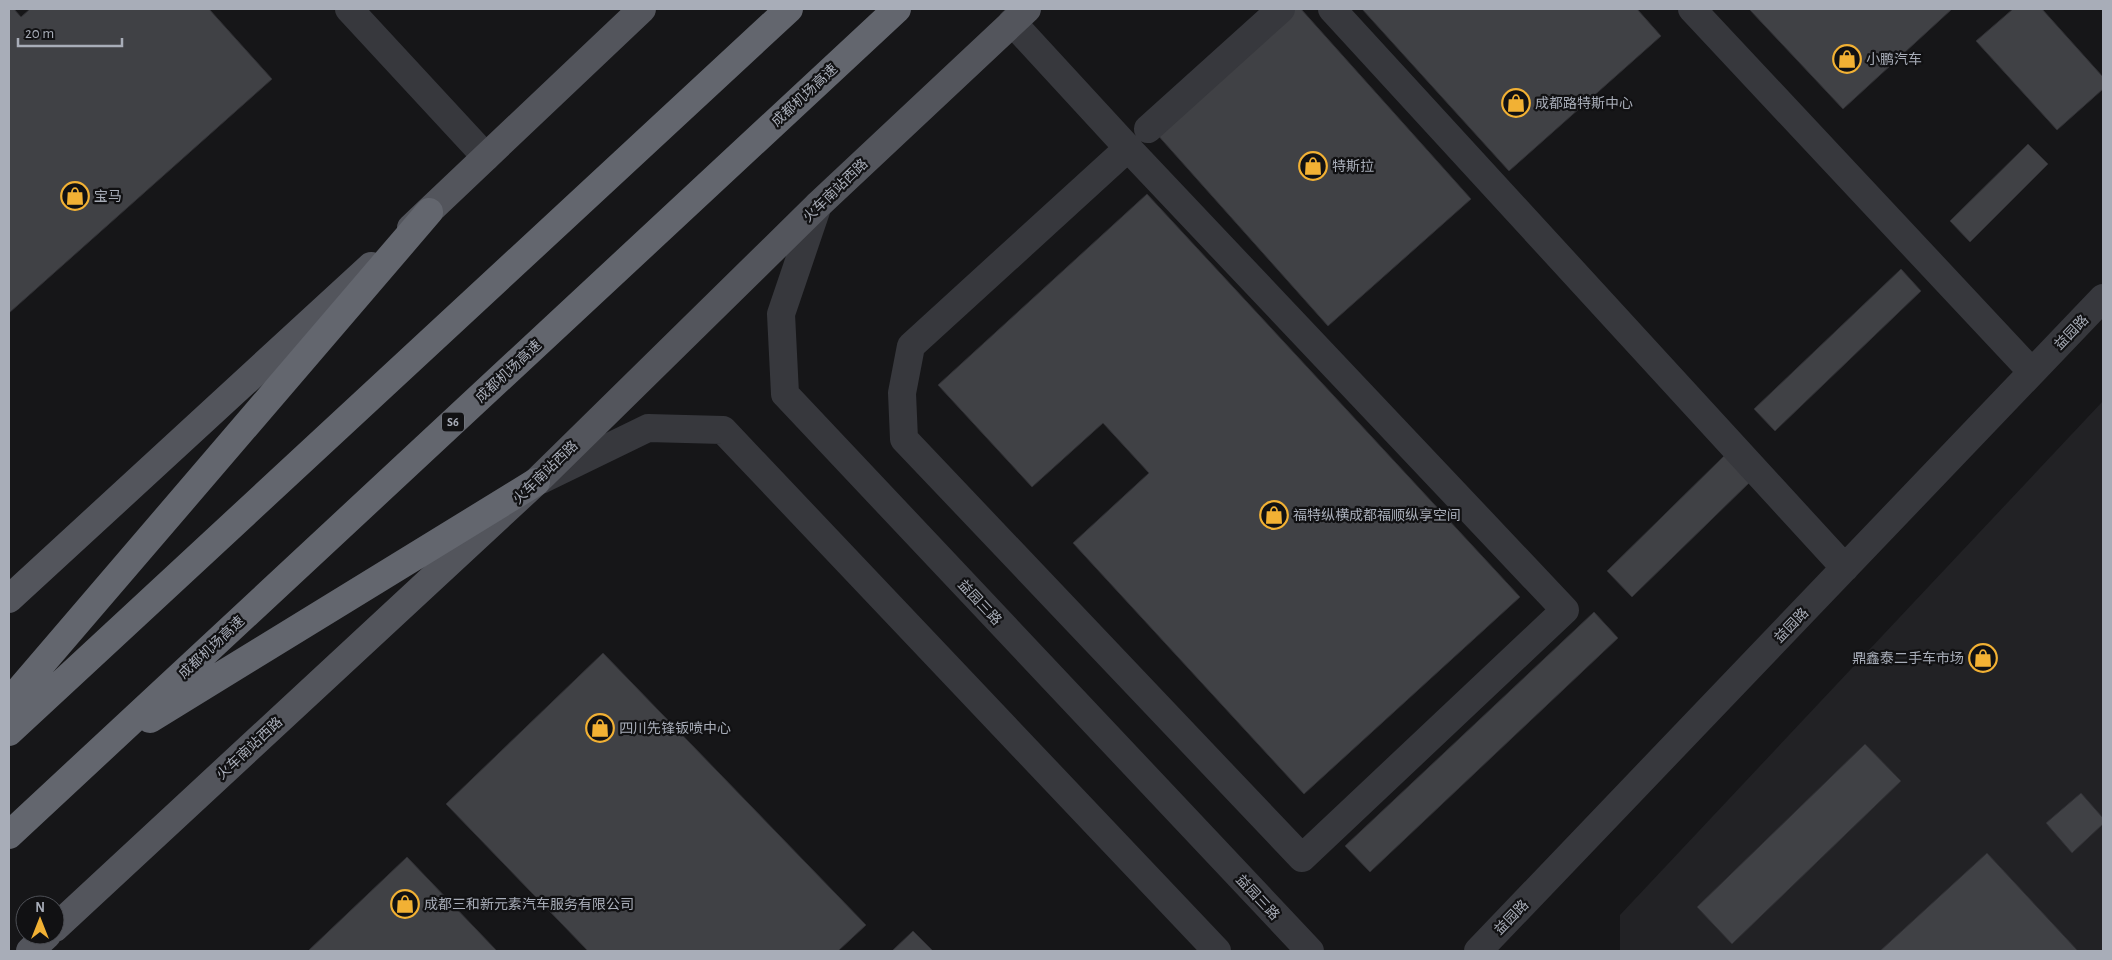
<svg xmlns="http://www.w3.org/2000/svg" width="2112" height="960" font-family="'Alegreya Sans','Noto Sans SC',sans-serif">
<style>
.built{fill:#222225}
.building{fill:#404145;stroke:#303034}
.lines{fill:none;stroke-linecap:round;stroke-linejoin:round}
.minor{stroke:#37383d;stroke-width:28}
.major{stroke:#53555c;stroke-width:28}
.highway{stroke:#63666e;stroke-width:28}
.labels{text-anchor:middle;stroke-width:4.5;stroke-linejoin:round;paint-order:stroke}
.shield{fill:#111113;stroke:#7b7e86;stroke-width:1}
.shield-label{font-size:12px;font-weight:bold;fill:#a8adb8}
.poi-label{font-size:14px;fill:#a8adb8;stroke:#111113;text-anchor:start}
.street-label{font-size:14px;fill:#a8adb8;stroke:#111113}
</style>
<rect width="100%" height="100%" fill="#161618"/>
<path class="built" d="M2103 401V951H1620V915Z"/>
<path class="building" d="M9 9H14L21 17 30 9H209L272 79 9 313Z
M1295 9H1301L1471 199 1328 326 1155 132Z
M1362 9H1637L1661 36 1509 171Z
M1749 9H1952L1843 109Z
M2013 9H2042L2103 77V89L2057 130 1976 41Z
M2028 144 2048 164 1970 242 1950 221Z
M1147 194 1520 597 1304 794 1073 543 1149 473 1103 423 1032 487 938 385Z
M1901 269 1921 291 1775 431 1754 409Z
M1724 456 1750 482 1632 597 1607 571Z
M1594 612 1618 638 1370 872 1345 846Z
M603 653 866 925 838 951H588L446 804Z
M1865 744 1901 781 1732 944 1697 907Z
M2081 793 2103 818V824L2072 853 2046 823Z
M1987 853 2078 951H1880Z
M407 857 497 951H308Z
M913 931 933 951H892Z"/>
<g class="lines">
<path class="minor" d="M349 9 486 157
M1332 9 1845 568
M1692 9 2032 372
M1012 22 1128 148 1565 610 1302 858 904 439 902 393 911 346 1128 148
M1148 129 1281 9
M818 205 781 314 785 394 1310 951
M541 480 648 428 723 430 1217 951
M1478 951 2103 298"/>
<path class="major" d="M411 228 642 9
M9 599 371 266
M55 928 536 482 818 205 1027 9
M30 951 47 935"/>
<path class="highway" d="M9 702 429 212
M150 719 536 482
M9 732 789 9
M9 835 897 9"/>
</g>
<defs>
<symbol id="shop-ring" viewBox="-11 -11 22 22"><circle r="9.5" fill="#111113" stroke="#f2b134" stroke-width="1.5"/><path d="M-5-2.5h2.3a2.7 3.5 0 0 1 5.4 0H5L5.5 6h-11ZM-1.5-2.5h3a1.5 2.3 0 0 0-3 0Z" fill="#f2b134"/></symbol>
</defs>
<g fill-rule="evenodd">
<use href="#shop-ring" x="1831" y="43" width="32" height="32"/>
<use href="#shop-ring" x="1500" y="87" width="32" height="32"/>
<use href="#shop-ring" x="1297" y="150" width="32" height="32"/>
<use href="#shop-ring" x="59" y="180" width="32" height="32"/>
<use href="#shop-ring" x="1258" y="499" width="32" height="32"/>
<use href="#shop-ring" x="1967" y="642" width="32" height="32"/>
<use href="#shop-ring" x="584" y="712" width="32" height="32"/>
<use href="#shop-ring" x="389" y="888" width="32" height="32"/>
</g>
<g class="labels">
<rect class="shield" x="442" y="412.5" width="22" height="19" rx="4"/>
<g class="shield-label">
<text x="453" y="426">S6</text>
</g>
<g class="poi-label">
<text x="1866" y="64">小鹏汽车</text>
<text x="1535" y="108">成都路特斯中心</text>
<text x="1332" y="171">特斯拉</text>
<text x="94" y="201">宝马</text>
<text x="1293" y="520">福特纵横成都福顺纵享空间</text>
<text x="1964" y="663" text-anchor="end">鼎鑫泰二手车市场</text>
<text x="619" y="733">四川先锋钣喷中心</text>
<text x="424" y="909">成都三和新元素汽车服务有限公司</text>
</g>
<g class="street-label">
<text transform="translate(804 95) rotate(-43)" y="5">成都机场高速</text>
<text transform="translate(835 190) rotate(-44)" y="5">火车南站西路</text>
<text transform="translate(2071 332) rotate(-46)" y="5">益园路</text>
<text transform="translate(508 371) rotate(-43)" y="5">成都机场高速</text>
<text transform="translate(545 472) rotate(-44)" y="5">火车南站西路</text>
<text transform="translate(980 602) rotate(47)" y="5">益园三路</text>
<text transform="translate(1791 625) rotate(-46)" y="5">益园路</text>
<text transform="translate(211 647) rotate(-43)" y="5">成都机场高速</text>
<text transform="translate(249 748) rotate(-43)" y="5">火车南站西路</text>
<text transform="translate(1258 897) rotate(47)" y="5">益园三路</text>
<text transform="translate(1511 917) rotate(-46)" y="5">益园路</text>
</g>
</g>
<rect width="2112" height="960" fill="none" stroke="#a8adb8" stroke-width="20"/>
<g transform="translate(40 920)"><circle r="24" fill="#111113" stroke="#4d4f55"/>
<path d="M0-4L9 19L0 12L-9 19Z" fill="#f2b134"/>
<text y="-8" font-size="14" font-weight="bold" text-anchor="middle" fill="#a8adb8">N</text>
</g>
<path d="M18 38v8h104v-8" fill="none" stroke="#a8adb8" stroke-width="2.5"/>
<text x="25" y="38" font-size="15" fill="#a8adb8" stroke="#111113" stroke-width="4" paint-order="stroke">20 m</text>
</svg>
